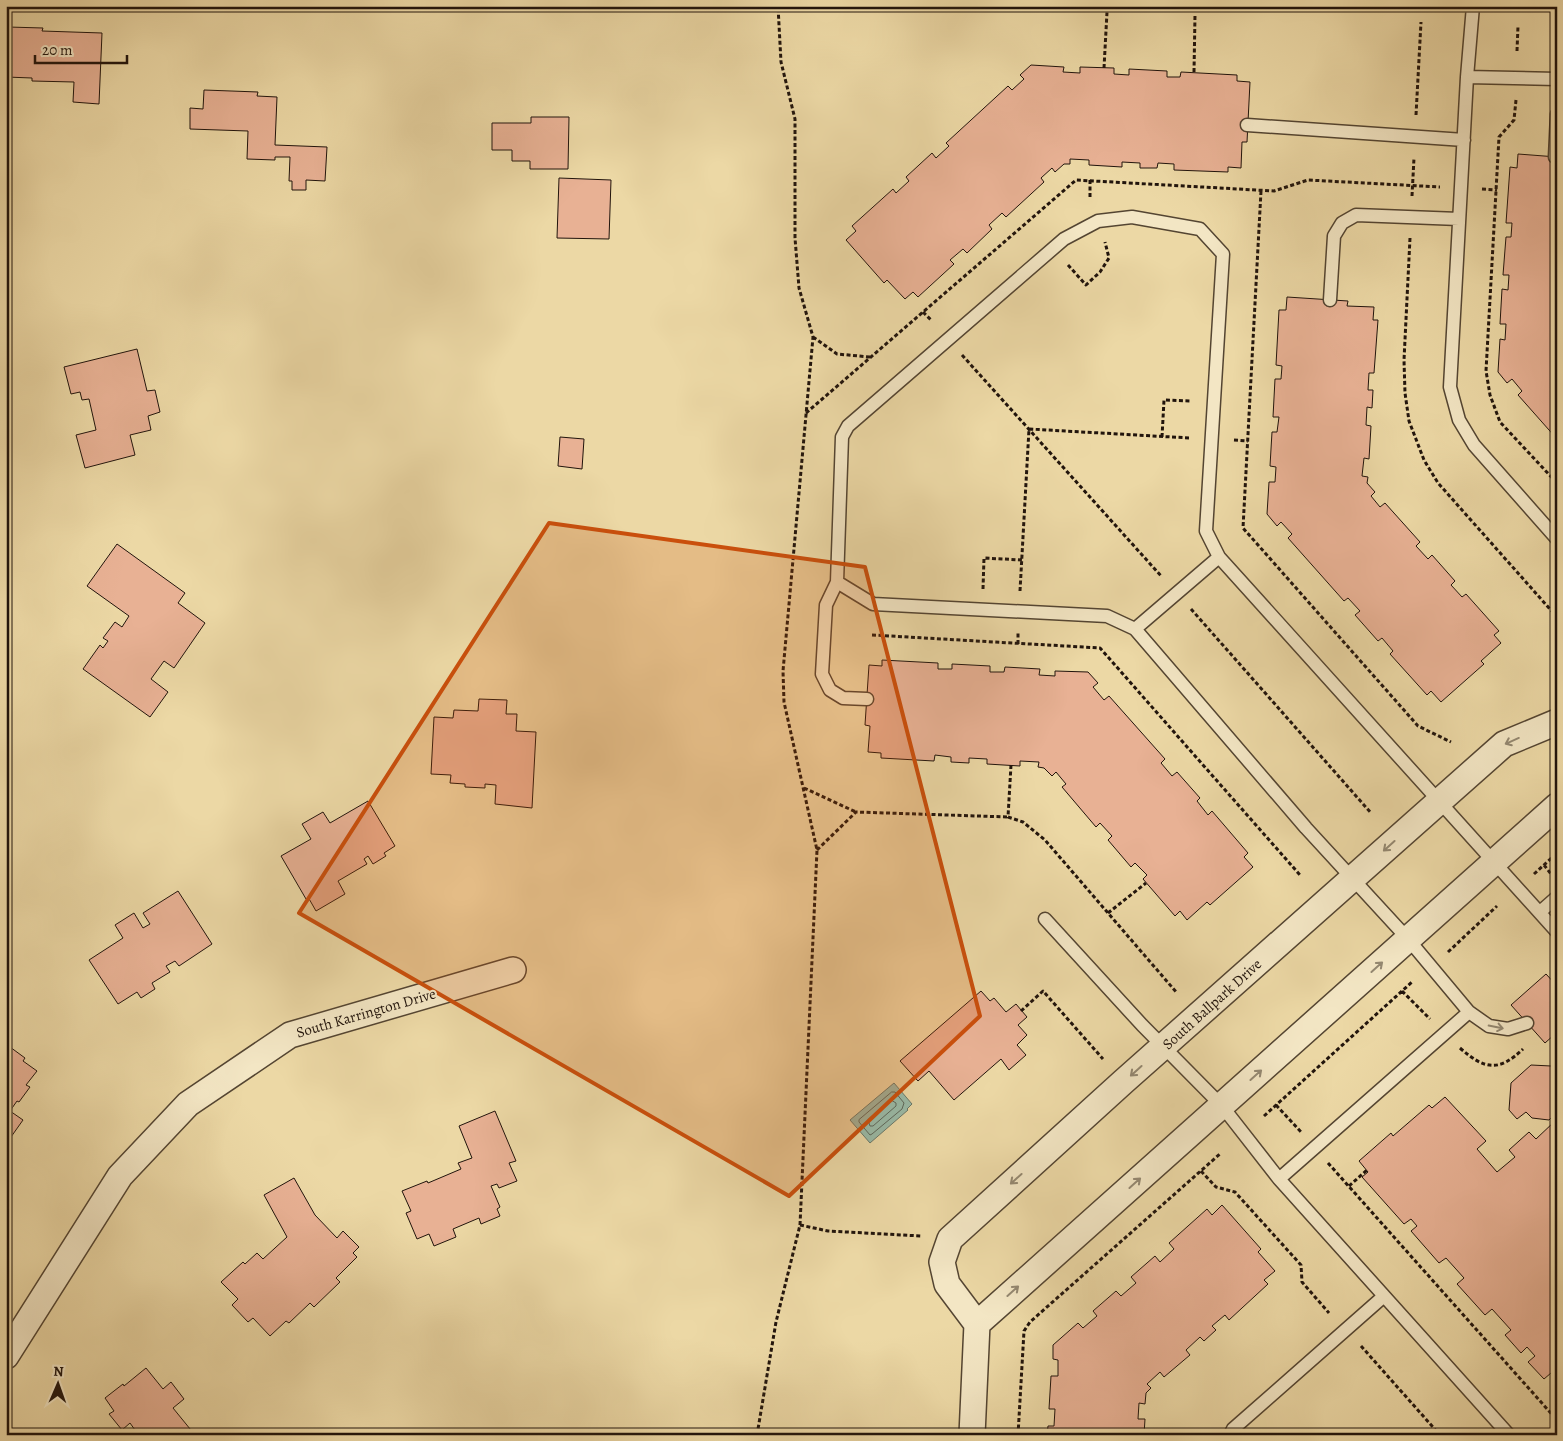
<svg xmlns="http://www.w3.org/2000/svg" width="1563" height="1441" font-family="Alegreya,serif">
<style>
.water{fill:#99baa7;stroke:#697869}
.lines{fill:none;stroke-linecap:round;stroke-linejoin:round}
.shore{stroke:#5d675a;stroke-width:1}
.building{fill:#e8b194;stroke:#21140c}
.lane-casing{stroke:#544532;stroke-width:15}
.street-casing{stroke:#544532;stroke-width:28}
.path{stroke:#21140c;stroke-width:3;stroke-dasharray:4 2.5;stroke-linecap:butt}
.lane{stroke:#f3e6c4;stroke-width:12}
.street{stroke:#f3e6c4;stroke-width:25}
.oneway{stroke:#948871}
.marked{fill:#ca4f0c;fill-opacity:0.2;stroke:#ca4f0c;stroke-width:4;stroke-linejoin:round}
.labels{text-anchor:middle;stroke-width:4;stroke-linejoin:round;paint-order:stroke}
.street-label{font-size:15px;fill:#21140c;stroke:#f3e6c4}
</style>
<rect width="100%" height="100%" fill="#ecd8a5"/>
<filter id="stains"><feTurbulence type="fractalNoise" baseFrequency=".004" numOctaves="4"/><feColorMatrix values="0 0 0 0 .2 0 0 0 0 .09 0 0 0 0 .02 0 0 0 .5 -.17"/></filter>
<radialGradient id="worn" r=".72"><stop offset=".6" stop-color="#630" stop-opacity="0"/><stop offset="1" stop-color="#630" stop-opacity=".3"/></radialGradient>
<path class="water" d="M894 1083 912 1104 907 1109 908 1110 870 1143 850 1120Z"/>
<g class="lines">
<path class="shore" d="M892 1092H895L904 1103 902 1109 872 1134 870 1135 859 1122V1120Z
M891 1100 896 1103V1106L873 1126H870L868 1120Z"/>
</g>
<path class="building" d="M8 27 43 28 42 31 102 33 99 104 73 102 74 82 32 81V78L6 77Z
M1031 65 1064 67 1063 72 1080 73V67L1114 68V74L1129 75V69L1167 71V77H1180L1181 72 1237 75V81L1250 82 1247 142H1242L1241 168 1228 167V172L1174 170V164L1158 163 1157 168H1140V163L1122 162V167L1089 165V160L1070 159V164H1064L1055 172 1052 168 1041 178 1044 182 1006 217 1002 213 989 225 992 229 967 253 963 249 950 260 954 264 918 297 913 292 905 299 887 280 884 283 846 240 856 231 852 226 893 189 896 193 909 181 906 177 932 153 936 158 949 146 946 143 1008 86 1012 90 1024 79 1020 75Z
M204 90 258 92 257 96 277 97 275 145 327 147 325 181 306 180V190H292V181H289L290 157H275V160L247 159 248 131 190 129V108L203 109Z
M531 117H569L568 169H530V161H512V150H492V123H531Z
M1518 154 1557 157V439L1518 395 1522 391 1512 379 1507 383 1498 372 1500 339 1505 340 1506 324H1500L1502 289 1508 290 1509 275H1503L1506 237H1511L1512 223H1506L1510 167 1517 168Z
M559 178 611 180 609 239 557 238Z
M1287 297 1348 301 1347 306 1374 307 1373 320H1378L1374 373H1369L1368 390H1373L1372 408 1367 407 1366 425 1371 426 1369 459 1364 458 1362 476 1368 477 1367 483 1375 492 1371 496 1380 507 1385 503 1420 542 1416 546 1428 559 1432 555 1455 581 1451 585 1462 597 1466 594 1499 631 1494 635 1501 643 1481 661 1484 664 1441 702 1431 691 1427 695 1390 654 1393 651 1382 638 1378 641 1355 615 1360 611 1348 598 1344 601 1288 538 1292 534 1281 522 1277 526 1267 514 1269 482H1275L1276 467 1270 466 1272 432H1277L1279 417H1273L1275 379H1281L1282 366 1276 365 1279 310H1286Z
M137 349 147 391 155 390 160 412 148 416 151 430 130 435 135 455 85 468 76 435 96 430 89 399 82 400 80 392 71 394 64 367Z
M560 437 584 439 582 469 558 466Z
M117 544 185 593 178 603 205 623 174 668 164 661 151 679 168 692 150 717 83 669 100 645 103 648 108 641 103 638 115 622 122 627 129 616 87 586Z
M882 660 938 663V669H952V664L990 666V672H1004L1005 667 1040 669 1039 675 1055 676V671L1088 672 1098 683 1093 687 1104 700 1109 696 1165 759 1161 763 1172 776 1177 772 1200 798 1197 801 1208 815 1212 811 1248 853 1244 857 1253 867 1210 905 1207 902 1187 920 1180 911 1175 916 1143 879 1147 875 1135 863 1131 867 1108 840 1112 836 1100 823 1096 827 1062 787 1066 784 1056 772 1052 776 1044 768 1038 767 1039 762 1020 761V766L987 764V759L969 758V763L951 762V757L935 755 934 761 881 758V753L868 752 870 726 865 725 869 665 882 666Z
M479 699 507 700 506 714H517L516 731 536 732 532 808 495 804 496 785 485 784V788L465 787V784L450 783 451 775 431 774 434 717 453 718 454 710 478 711Z
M368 801 395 846 384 853 386 856 373 864 368 856 364 859 367 864 338 881 345 894 316 911 308 897 306 899 281 856 311 839 302 824 323 812 330 823Z
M178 891 212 944 179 966 175 961 166 966 170 972 152 983 155 989 141 998 137 992 118 1004 89 960 123 938 115 925 134 913 143 928 150 924 143 913Z
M1546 974 1557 986V1036L1555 1034 1545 1043 1511 1005Z
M981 991 990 1001 994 998 1006 1012 1016 1004 1027 1017 1018 1025 1027 1035 1017 1045 1026 1055 1009 1070 1001 1059 954 1100 929 1071 918 1081 900 1061Z
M6 1042 11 1045 10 1047 25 1058 23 1061 37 1071 26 1085 30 1087 19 1102 17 1101 10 1111 23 1120 6 1144Z
M1557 1062V1380L1551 1373 1544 1379 1528 1362 1535 1356 1527 1347 1521 1353 1505 1335 1511 1330 1492 1309 1485 1315 1457 1284 1464 1278 1446 1258 1439 1263 1411 1231 1417 1226 1411 1219 1404 1224 1362 1177 1368 1172 1359 1161 1391 1133 1393 1136 1429 1105 1432 1108 1445 1097 1486 1141 1477 1149 1497 1172 1515 1157 1509 1150 1529 1132 1536 1139 1555 1121 1552 1117 1549 1120 1532 1118 1526 1112 1517 1119 1509 1110 1511 1083 1531 1065 1551 1066Z
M495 1111 516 1161 509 1163 517 1181 499 1188 497 1184 491 1186 500 1207 497 1209 500 1216 481 1224 479 1218 453 1229 456 1237 434 1246 429 1234 417 1239 406 1213 411 1211 402 1191 427 1181 428 1183 461 1169 458 1163 472 1158 459 1126Z
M294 1178 315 1215 337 1238 343 1231 359 1247 353 1253 357 1257 336 1278 340 1282 314 1307 310 1303 289 1323 286 1321 270 1336 253 1318 248 1322 232 1305 238 1299 221 1282 243 1262 245 1264 257 1253 263 1259 287 1237 264 1195Z
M1222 1205 1261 1249 1258 1252 1275 1271 1264 1280 1268 1284 1229 1320 1225 1315 1212 1326 1216 1330 1204 1341 1200 1337 1186 1350 1190 1355 1164 1377 1160 1372 1147 1384 1151 1388 1146 1393 1145 1404 1139 1403 1138 1419H1145L1144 1435H1047L1048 1426H1054L1055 1409H1049L1051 1376H1058V1360L1053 1359V1345L1078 1323 1083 1328 1097 1316 1093 1311 1116 1291 1121 1296 1136 1283 1131 1277 1155 1256 1160 1262 1174 1249 1169 1243 1207 1209 1212 1215Z
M146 1368 163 1389 171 1382 184 1399 173 1408 195 1435H128L135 1430 130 1423 122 1430 109 1414 114 1411 105 1398 123 1384 124 1386Z"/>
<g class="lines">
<defs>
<path id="lane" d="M1473 6 1467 77 1450 387 1459 420 1474 445 1557 539
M1467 77 1557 79
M1247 125 1464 140
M1555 157 1557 114
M1330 300 1334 236 1342 223 1356 215 1459 219
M837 582 826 605 822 674 830 690 843 698 867 699
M1135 629 1219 557
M1540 912 1557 897
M1045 919 1142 1025 1222 1106 1279 1179 1509 1435
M1527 1023 1508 1029 1489 1026 1469 1012 1408 939 1306 828 1135 629 1107 616 873 604 837 582 842 437 848 426 1064 239 1098 221 1132 217 1200 229 1223 254 1206 531 1219 557 1557 932
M1279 1179 1469 1012
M1230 1435 1233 1429 1384 1296"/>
<path id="street" d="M977 1324 1557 806
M6 1356 120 1176 188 1104 290 1035 513 970
M972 1435 977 1324 947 1284 942 1262 950 1239 1123 1082 1504 744 1557 722"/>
</defs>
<use href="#lane" class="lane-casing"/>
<use href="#street" class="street-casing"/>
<path class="path" d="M1517 51 1518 26
M1104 68 1107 12
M1194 72 1195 15
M1516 100 1514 120 1499 137 1486 371 1490 395 1500 422 1557 483
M1416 115 1421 22
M1090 180V197
M1482 189 1497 190
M1261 191 1243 528 1418 726 1451 742
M1412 196 1414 158
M1410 238 1404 360 1405 393 1409 421 1424 460 1438 483 1557 617
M1068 265 1086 285 1100 272 1109 258 1105 242
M923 312 932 321
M813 337 837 354 870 357
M962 355 1162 577
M806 413 1076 180 1274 191 1308 180 1440 187
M1162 437 1164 400 1191 401
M1234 440 1248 441
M983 589 984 558 1022 560
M1020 591 1029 429 1190 438
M1191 609 1371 813
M872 635 1100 648 1300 875
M1018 644V632
M1011 765 1008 817 1023 822 1045 840 1177 993
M804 788 856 812
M817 850 856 812 1008 817
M1544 865 1551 874
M1534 874 1557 853
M1108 913 1146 883
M1448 952 1497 906
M1402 991 1430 1019
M1021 1011 1043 991 1103 1059
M1460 1048C1485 1070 1499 1072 1523 1049
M1276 1105 1301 1132
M1264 1116 1412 982
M1328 1163 1557 1420
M1201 1171 1216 1187 1235 1192 1301 1265 1302 1282 1329 1313
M1349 1186 1367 1170
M800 1225 828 1231 921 1236
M1361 1346 1440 1435
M757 1435 776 1322 800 1225 817 850 784 702 783 671 813 337 799 288 795 238V119L781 62 778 6
M1018 1435 1024 1331 1030 1322 1221 1153"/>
<use href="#lane" class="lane"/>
<use href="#street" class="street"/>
</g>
<defs><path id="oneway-shaft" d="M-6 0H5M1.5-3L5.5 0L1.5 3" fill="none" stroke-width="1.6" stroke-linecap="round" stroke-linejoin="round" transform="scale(1.25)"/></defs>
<g class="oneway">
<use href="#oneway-shaft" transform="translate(1512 741) rotate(156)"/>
<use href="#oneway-shaft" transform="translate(1389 846) rotate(138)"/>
<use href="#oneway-shaft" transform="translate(1377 967) rotate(-42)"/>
<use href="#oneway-shaft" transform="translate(1496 1027) rotate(11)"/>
<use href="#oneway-shaft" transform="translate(1136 1071) rotate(138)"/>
<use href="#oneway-shaft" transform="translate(1256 1075) rotate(-42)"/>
<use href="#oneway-shaft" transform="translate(1016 1179) rotate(138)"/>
<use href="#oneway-shaft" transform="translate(1135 1183) rotate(-42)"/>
<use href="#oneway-shaft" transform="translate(1013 1291) rotate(-42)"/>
</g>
<path class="marked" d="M549 523 865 567 980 1016 789 1196 299 913Z"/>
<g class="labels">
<g class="street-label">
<text transform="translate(1212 1004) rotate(-42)" y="5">South Ballpark Drive</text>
<text transform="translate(366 1013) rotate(-16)" y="5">South Karrington Drive</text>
</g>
</g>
<rect width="1563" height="1441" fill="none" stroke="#ecd8a5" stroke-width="25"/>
<rect x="8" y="8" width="1548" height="1426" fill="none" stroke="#21140c" stroke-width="2.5"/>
<rect x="12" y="12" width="1538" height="1416" fill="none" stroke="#21140c"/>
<g transform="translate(58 1384) rotate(2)" stroke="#f3e6c4" stroke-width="4" paint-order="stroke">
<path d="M0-4L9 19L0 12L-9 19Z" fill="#21140c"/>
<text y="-8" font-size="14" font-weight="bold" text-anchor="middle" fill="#21140c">N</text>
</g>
<path d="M35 55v8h92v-8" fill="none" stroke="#21140c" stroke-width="2.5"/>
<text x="42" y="55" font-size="15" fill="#21140c" stroke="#f3e6c4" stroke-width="4" paint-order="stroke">20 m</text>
<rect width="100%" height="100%" filter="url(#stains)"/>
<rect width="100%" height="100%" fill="url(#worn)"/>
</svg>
